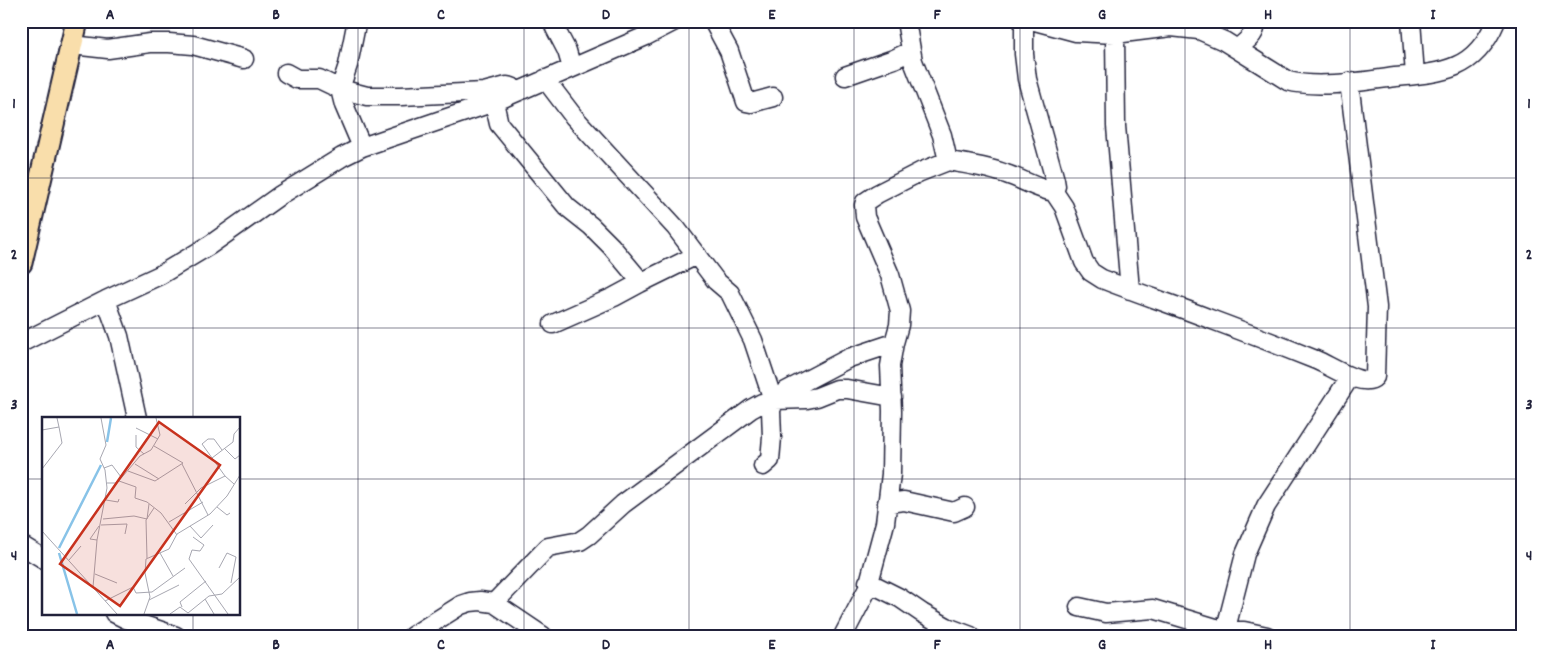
<svg xmlns="http://www.w3.org/2000/svg" width="1543" height="657" font-family="Dekko,sans-serif">
<style>
.lines{fill:none;stroke-linecap:round;stroke-linejoin:round}
.minor-casing{stroke:#22223b;stroke-width:21}
.major-casing{stroke:#22223b;stroke-width:25}
.minor{stroke:#fff;stroke-width:18}
.major{stroke:#f9deab;stroke-width:21}
.grid{fill:none;stroke:#22223b;stroke-width:1;stroke-opacity:0.55}
.inset-river{fill:none;stroke:#88c3e8;stroke-width:2.5}
.inset-road{fill:none;stroke:#a7a7b1;stroke-width:1}
.view{fill:#c8321e;fill-opacity:0.15;stroke:#c8321e;stroke-width:2.5}
.inset-edge{fill:none;stroke:#22223b;stroke-width:2.5}
.neatline{fill:none;stroke:#22223b;stroke-width:2}
.grid-label{font-size:16px;text-anchor:middle;font-weight:bold;fill:#22223b}
</style>
<rect width="100%" height="100%" fill="#fff"/>
<filter id="ink" filterUnits="userSpaceOnUse"><feTurbulence type="fractalNoise" baseFrequency=".02" numOctaves="2"/><feDisplacementMap in="SourceGraphic" scale="10" xChannelSelector="R" yChannelSelector="G"/><feConvolveMatrix kernelMatrix="1 2 1 2 8 2 1 2 1" color-interpolation-filters="sRGB"/></filter>
<g filter="url(#ink)">
<g class="lines">
<defs>
<path id="minor" d="M553 21 555 28 567 51 572 68
M713 21 729 51 746 102 751 103 773 97
M1024 21V54L1027 79 1055 180 1056 186 1054 192
M1035 21 1076 32 1115 34 1171 27 1199 30 1224 41 1288 81C1317 89 1365 81 1395 77 1415 75 1437 74 1456 66 1475 58 1488 40 1496 21
M1411 21 1415 75
M1115 34 1116 126 1130 290
M72 45 108 49 150 43H169L193 45 244 59
M1237 49C1246 41 1258 34 1255 21
M286 73 297 79H319L340 89 348 65 356 25
M845 76 894 59 911 51
M545 79 574 117 676 228 716 281 730 293 753 340 771 394 775 400 786 391 849 358 894 343
M494 102 499 124 567 207 591 226 611 246 637 277 640 283 614 297 553 324
M362 147 344 105 340 89 367 96H401L484 92 507 86 512 87
M948 161C968 164 987 167 1006 174 1022 179 1037 189 1054 192L1064 207 1084 262 1091 272 1102 279C1138 293 1174 305 1210 319 1245 332 1281 346 1316 360 1329 365 1364 389 1375 377L1377 307 1349 82
M640 283 697 255
M106 300 119 336 137 418
M21 343 106 300 160 275 210 245 279 196 342 157 362 147 494 102 646 36 675 21
M763 466 770 460 772 437 771 410 775 400
M887 503 904 501 954 512 965 507
M21 545 44 559
M868 582 900 598 922 613 947 627 971 636
M494 603 548 547 580 541 589 535 623 504 751 409 762 403 775 400 807 399 817 397 837 389H847L892 397
M1079 607 1106 613 1153 609 1226 631H1244L1267 636
M114 613 126 619 176 636
M412 636 461 605 470 602 480 601 494 603 543 636
M843 636 867 590 885 523 891 474 892 411 890 366 894 343 899 325 900 311 890 275 865 217 864 205 865 202 877 194 920 172 948 161 942 135 913 61 906 21
M1224 636 1245 554 1266 506 1350 377"/>
<path id="major" d="M21 263 77 21"/>
</defs>
<use href="#minor" class="minor-casing"/>
<use href="#major" class="major-casing"/>
<use href="#minor" class="minor"/>
<use href="#major" class="major"/>
</g>
</g>
<path class="grid" d="M193 21V418M358 21V636M524 21V636M689 21V636M854 21V636M1020 21V636M1185 21V636M1350 21V636M21 178H1522M21 328H1522M21 479H44M239 479H1522M193 613V636"/>
<g transform="translate(42 417)">
<rect width="198" height="198" fill="#fff"/>
<path class="inset-river" d="M65 25 69 1M17 131 59 48M17 136 35 197"/>
<path class="inset-road" d="M94 11 116 22M0 13 17 10 15 1M94 18V30L102 37M182 31 193 42 198 38M180 33 172 22H166L160 27 183 59M170 41 191 25 192 17 198 10M93 47 117 62M140 47 166 98M62 51 70 48 79 60M0 52 20 26 17 10M86 54 113 64 141 46 112 29M77 64 94 70 93 81 105 85 119 96 135 118M65 66H75L98 39 109 33 118 18 114 1M64 83 76 85 77 82M143 87 159 71 183 59 192 67M175 90 185 98 188 96M61 102 92 99 105 102 107 87M127 105 161 85M59 108 85 107 83 117M148 109 159 121 171 108M0 114 75 197M151 120 162 128 158 134 150 133 147 142 186 197M55 123 48 122 57 109M118 136 131 159M105 141 104 103 112 91M27 143 39 129M177 151 185 136 194 140 189 166M53 157 75 166M51 170 55 123 65 71 63 53 58 42 64 28 59 1M163 182 172 197M107 183 137 168M63 184 91 170 94 176 110 175 143 151M140 190 138 185 164 164M102 197 108 180 103 156 104 142 127 132 135 117 168 97 185 79 198 58M128 197 138 190 146 196 167 179 180 177 198 160"/>
<path class="view" d="M117 5 178 48 78 189 18 147Z"/>
<rect width="198" height="198" class="inset-edge"/>
</g>
<rect width="1543" height="657" fill="none" stroke="#fff" stroke-width="55"/>
<rect x="28" y="28" width="1488" height="602" class="neatline"/>
<g class="grid-label">
<text x="110" y="19">A</text>
<text x="276" y="19">B</text>
<text x="441" y="19">C</text>
<text x="606" y="19">D</text>
<text x="772" y="19">E</text>
<text x="937" y="19">F</text>
<text x="1102" y="19">G</text>
<text x="1268" y="19">H</text>
<text x="1433" y="19">I</text>
<text x="14" y="108">1</text>
<text x="1529" y="108">1</text>
<text x="14" y="259">2</text>
<text x="1529" y="259">2</text>
<text x="14" y="409">3</text>
<text x="1529" y="409">3</text>
<text x="14" y="560">4</text>
<text x="1529" y="560">4</text>
<text x="110" y="649">A</text>
<text x="276" y="649">B</text>
<text x="441" y="649">C</text>
<text x="606" y="649">D</text>
<text x="772" y="649">E</text>
<text x="937" y="649">F</text>
<text x="1102" y="649">G</text>
<text x="1268" y="649">H</text>
<text x="1433" y="649">I</text>
</g>
</svg>
